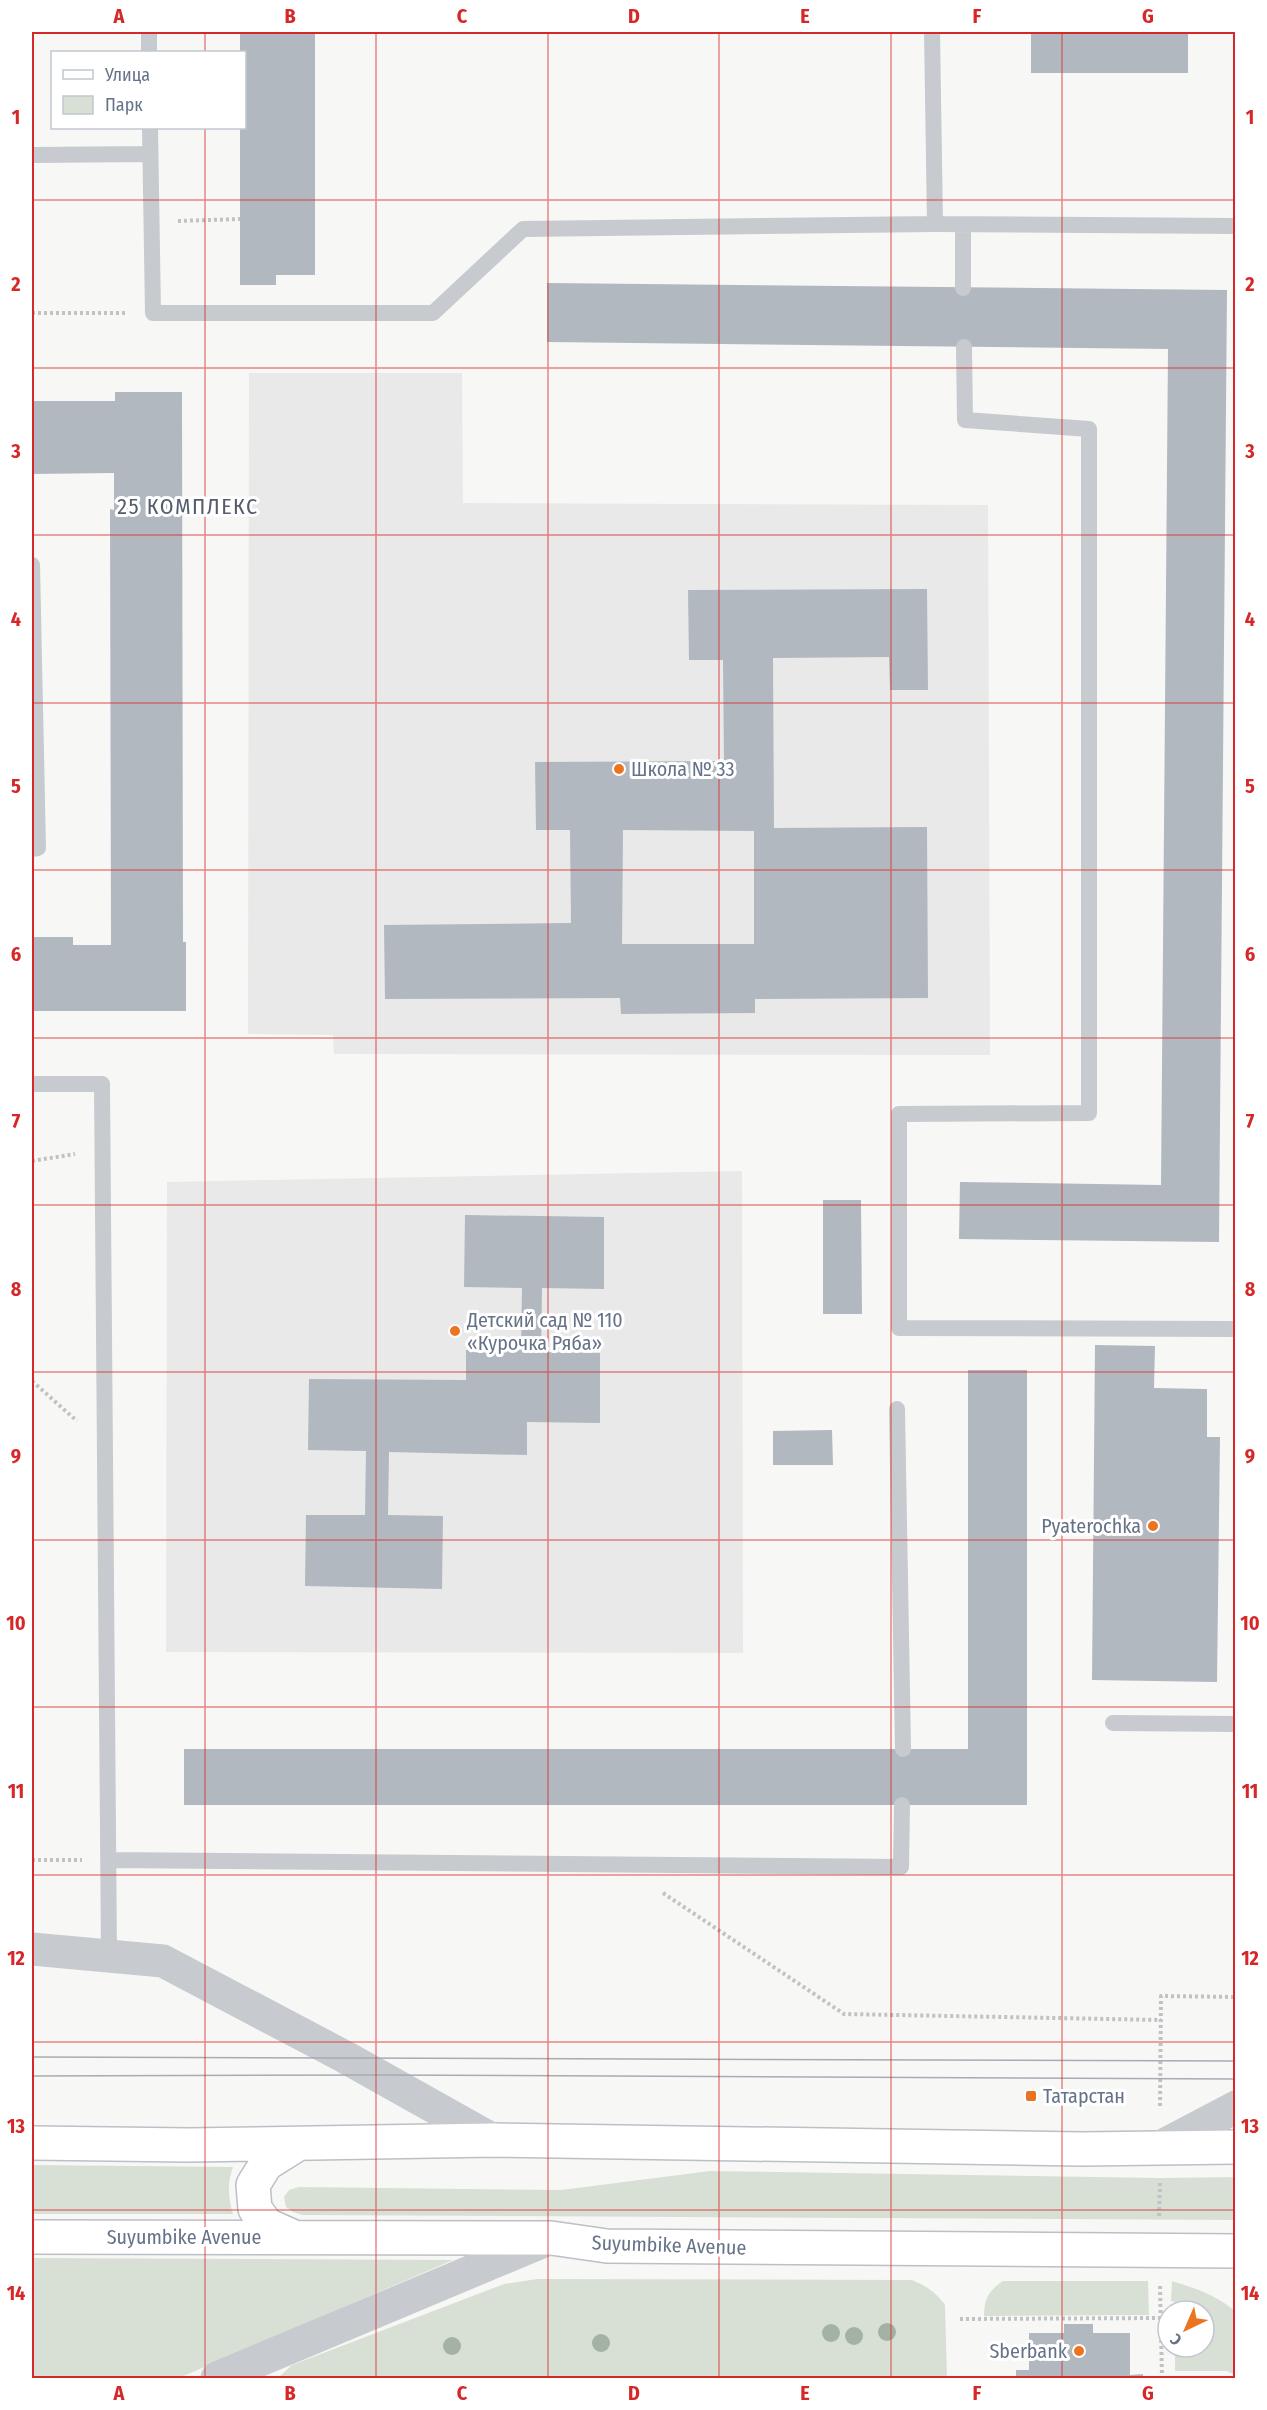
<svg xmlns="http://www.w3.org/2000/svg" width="1267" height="2410" font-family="'Fira Sans Condensed',sans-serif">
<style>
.built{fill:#e8e9e8}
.green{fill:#d8e0d6}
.building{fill:#b2b8bf;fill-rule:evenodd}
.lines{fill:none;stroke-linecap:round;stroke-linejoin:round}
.secondary-casing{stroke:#bcbfc5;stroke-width:36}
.path{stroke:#c1c2c5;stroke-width:4;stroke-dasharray:3 3;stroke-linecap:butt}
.service{stroke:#c7cace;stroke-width:16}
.minor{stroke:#c7cace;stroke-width:33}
.tertiary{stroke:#c7cace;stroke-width:33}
.secondary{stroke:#fff;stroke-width:33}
.tram{stroke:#a7abb3;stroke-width:1.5}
.tree{fill:#a4b2a4}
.grid{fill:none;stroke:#d62828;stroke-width:1.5;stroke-opacity:0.55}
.poi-dot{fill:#ec7421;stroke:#fff;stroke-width:2}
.labels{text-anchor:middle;stroke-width:6;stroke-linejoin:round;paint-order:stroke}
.poi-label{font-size:20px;fill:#657288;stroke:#fff;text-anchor:start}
.street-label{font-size:20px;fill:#657288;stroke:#fff}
.quarter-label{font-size:22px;letter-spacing:1.5px;fill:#545d6c;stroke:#fff}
.neatline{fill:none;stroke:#d62828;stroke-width:2}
.grid-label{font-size:20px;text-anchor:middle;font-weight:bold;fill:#d62828}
</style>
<rect width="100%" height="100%" fill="#f7f8f5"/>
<path class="built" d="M249 373H462L463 503 988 505 990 1055 334 1054 333 1035 248 1034Z
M742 1171 743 1653 166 1652 167 1182Z"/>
<path class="green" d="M32 2165 233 2167C227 2184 228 2197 233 2214H32Z
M710 2171 1160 2178 1235 2177V2220L302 2215 293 2212 286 2207 284 2197 289 2190 299 2187 561 2190Z
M32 2258 453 2260 179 2378H32Z
M537 2279 912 2280C926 2286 936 2292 945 2305L947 2378H278L292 2365 504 2284Z
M1003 2281H1148L1149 2315 984 2316C984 2299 989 2290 1003 2281Z
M1172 2281C1195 2288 1216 2295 1235 2311V2375L1227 2371H1175V2347H1204V2311H1175V2302L1171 2301Z"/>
<path class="building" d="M240 32H315V275H276V285H240V128H244V52H240Z
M1031 32H1188V73H1031Z
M547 283 1227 290 1219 1242 959 1239 960 1182 1161 1185 1168 349 547 342Z
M115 392H182L183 942H186V1011H32V937H73V945H111L110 509 114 510V473L32 474V401H115Z
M927 589 928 690H890L889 657 773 658 774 828 927 827 928 998 755 999V1013L621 1014 620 998 385 999 384 925 571 923 570 830H536L535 762 724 761 723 660H689L688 590ZM623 830 754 831V944H622Z
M823 1200H861L862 1314H823Z
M465 1215 604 1217V1289L542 1288 541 1352 600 1353V1423L527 1422V1455L389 1452 388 1515 443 1516 442 1589 305 1586 306 1515H365L366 1451 308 1450 309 1379 466 1380V1350H521L522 1288 464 1287Z
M1095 1345 1155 1346 1154 1388 1207 1389V1437H1220L1217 1682 1092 1680Z
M968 1370H1027V1805H184V1749H968Z
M832 1430 833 1465H773V1431Z
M1064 2324H1093V2333H1130V2375L1143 2374V2378H1016V2370H1029V2333H1064Z"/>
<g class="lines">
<defs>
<path id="secondary" d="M32 2143 189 2145 493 2140 1082 2149 1236 2147
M32 2237 551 2238 607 2246 1236 2251
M294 2237 267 2225 255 2209 253 2185 266 2164 298 2144"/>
</defs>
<use href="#secondary" class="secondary-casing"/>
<path class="path" d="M178 221 240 219
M32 313H125
M32 1161 75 1154
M32 1381 77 1421
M32 1860H82
M663 1893 844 2014 1161 2020
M1160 2106 1161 1996 1236 1997
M1159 2216 1160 2182
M1160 2286 1162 2378
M960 2319 1161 2318"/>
<path class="service" d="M149 32V52
M932 32 935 224
M150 128 153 313H433L523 229 935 224 1236 226
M32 155 150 154
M963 225V288
M964 347 965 420 1089 429V1113L899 1114V1328L1236 1329
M32 565 38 848 32 849
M32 1084H102L109 1956
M897 1409 903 1749
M1113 1723 1236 1724
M108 1860 901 1867 902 1805"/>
<path class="minor" d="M32 1949 163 1961 345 2057 493 2140
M217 2378 551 2238"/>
<path class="tertiary" d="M1160 2147 1236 2107"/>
<use href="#secondary" class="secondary"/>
<path class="tram" d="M32 2057 1236 2061
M32 2076 377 2075 1236 2079"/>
</g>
<g class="tree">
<circle cx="887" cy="2332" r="9"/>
<circle cx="831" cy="2333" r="9"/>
<circle cx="854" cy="2336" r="9"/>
<circle cx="601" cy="2343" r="9"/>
<circle cx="452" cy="2346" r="9"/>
</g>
<path class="grid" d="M205 32V52M376 32V2378M548 32V2378M719 32V2378M891 32V2378M1062 32V2378M205 128V2378M32 200H1236M32 368H1236M32 535H1236M32 703H1236M32 870H1236M32 1038H1236M32 1205H1236M32 1372H1236M32 1540H1236M32 1707H1236M32 1875H1236M32 2042H1236M32 2210H1236"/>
<g class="poi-dot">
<circle cx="619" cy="769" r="6"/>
<circle cx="455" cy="1331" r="6"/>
<circle cx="1153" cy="1526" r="6"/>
<rect x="1025" y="2090" width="12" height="12" rx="3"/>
<circle cx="1079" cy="2351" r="6"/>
</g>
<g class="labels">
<g class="poi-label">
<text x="631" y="776">Школа № 33</text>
<text x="467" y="1327">Детский сад № 110<tspan x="467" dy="23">«Курочка Ряба»</tspan></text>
<text x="1141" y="1533" text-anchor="end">Pyaterochka</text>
<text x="1043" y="2103">Татарстан</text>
<text x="1067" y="2358" text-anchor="end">Sberbank</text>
</g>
<g class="street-label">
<text x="184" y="2244">Suyumbike Avenue</text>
<text transform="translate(669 2245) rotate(2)" y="7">Suyumbike Avenue</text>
</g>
<g class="quarter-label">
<text x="188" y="514">25 КОМПЛЕКС</text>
</g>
</g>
<rect width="1267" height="2410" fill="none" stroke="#ffffff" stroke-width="66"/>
<rect x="51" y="51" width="195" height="78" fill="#ffffff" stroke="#c1c7cf" stroke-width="1.5"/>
<rect x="63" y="70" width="30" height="9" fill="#ffffff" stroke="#c1c7cf" stroke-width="1.5"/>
<text x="105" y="81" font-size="18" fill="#657288">Улица</text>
<rect x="63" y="96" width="30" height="18" fill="#d8e0d6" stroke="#c1c7cf" stroke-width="1.5"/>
<text x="105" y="111" font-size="18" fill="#657288">Парк</text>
<g transform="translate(1186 2329) rotate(224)"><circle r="28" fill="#ffffff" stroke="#c1c7cf" stroke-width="1.5"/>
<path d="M0-4.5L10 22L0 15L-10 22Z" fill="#ec7421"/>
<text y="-9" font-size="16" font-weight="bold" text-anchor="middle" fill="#657288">С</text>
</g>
<rect x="33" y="33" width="1201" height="2344" class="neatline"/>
<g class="grid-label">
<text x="119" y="23">A</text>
<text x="290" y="23">B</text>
<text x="462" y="23">C</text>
<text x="634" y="23">D</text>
<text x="805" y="23">E</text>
<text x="977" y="23">F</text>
<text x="1148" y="23">G</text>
<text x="16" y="124">1</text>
<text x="1250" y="124">1</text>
<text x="16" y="291">2</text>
<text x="1250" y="291">2</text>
<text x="16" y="458">3</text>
<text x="1250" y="458">3</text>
<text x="16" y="626">4</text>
<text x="1250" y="626">4</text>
<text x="16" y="793">5</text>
<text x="1250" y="793">5</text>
<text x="16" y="961">6</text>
<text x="1250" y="961">6</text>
<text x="16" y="1128">7</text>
<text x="1250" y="1128">7</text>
<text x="16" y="1296">8</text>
<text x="1250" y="1296">8</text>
<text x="16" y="1463">9</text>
<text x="1250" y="1463">9</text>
<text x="16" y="1630">10</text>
<text x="1250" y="1630">10</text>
<text x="16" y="1798">11</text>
<text x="1250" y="1798">11</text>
<text x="16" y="1965">12</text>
<text x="1250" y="1965">12</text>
<text x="16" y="2133">13</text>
<text x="1250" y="2133">13</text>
<text x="16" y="2300">14</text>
<text x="1250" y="2300">14</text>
<text x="119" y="2400">A</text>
<text x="290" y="2400">B</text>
<text x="462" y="2400">C</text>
<text x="634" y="2400">D</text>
<text x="805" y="2400">E</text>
<text x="977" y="2400">F</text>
<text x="1148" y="2400">G</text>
</g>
</svg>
